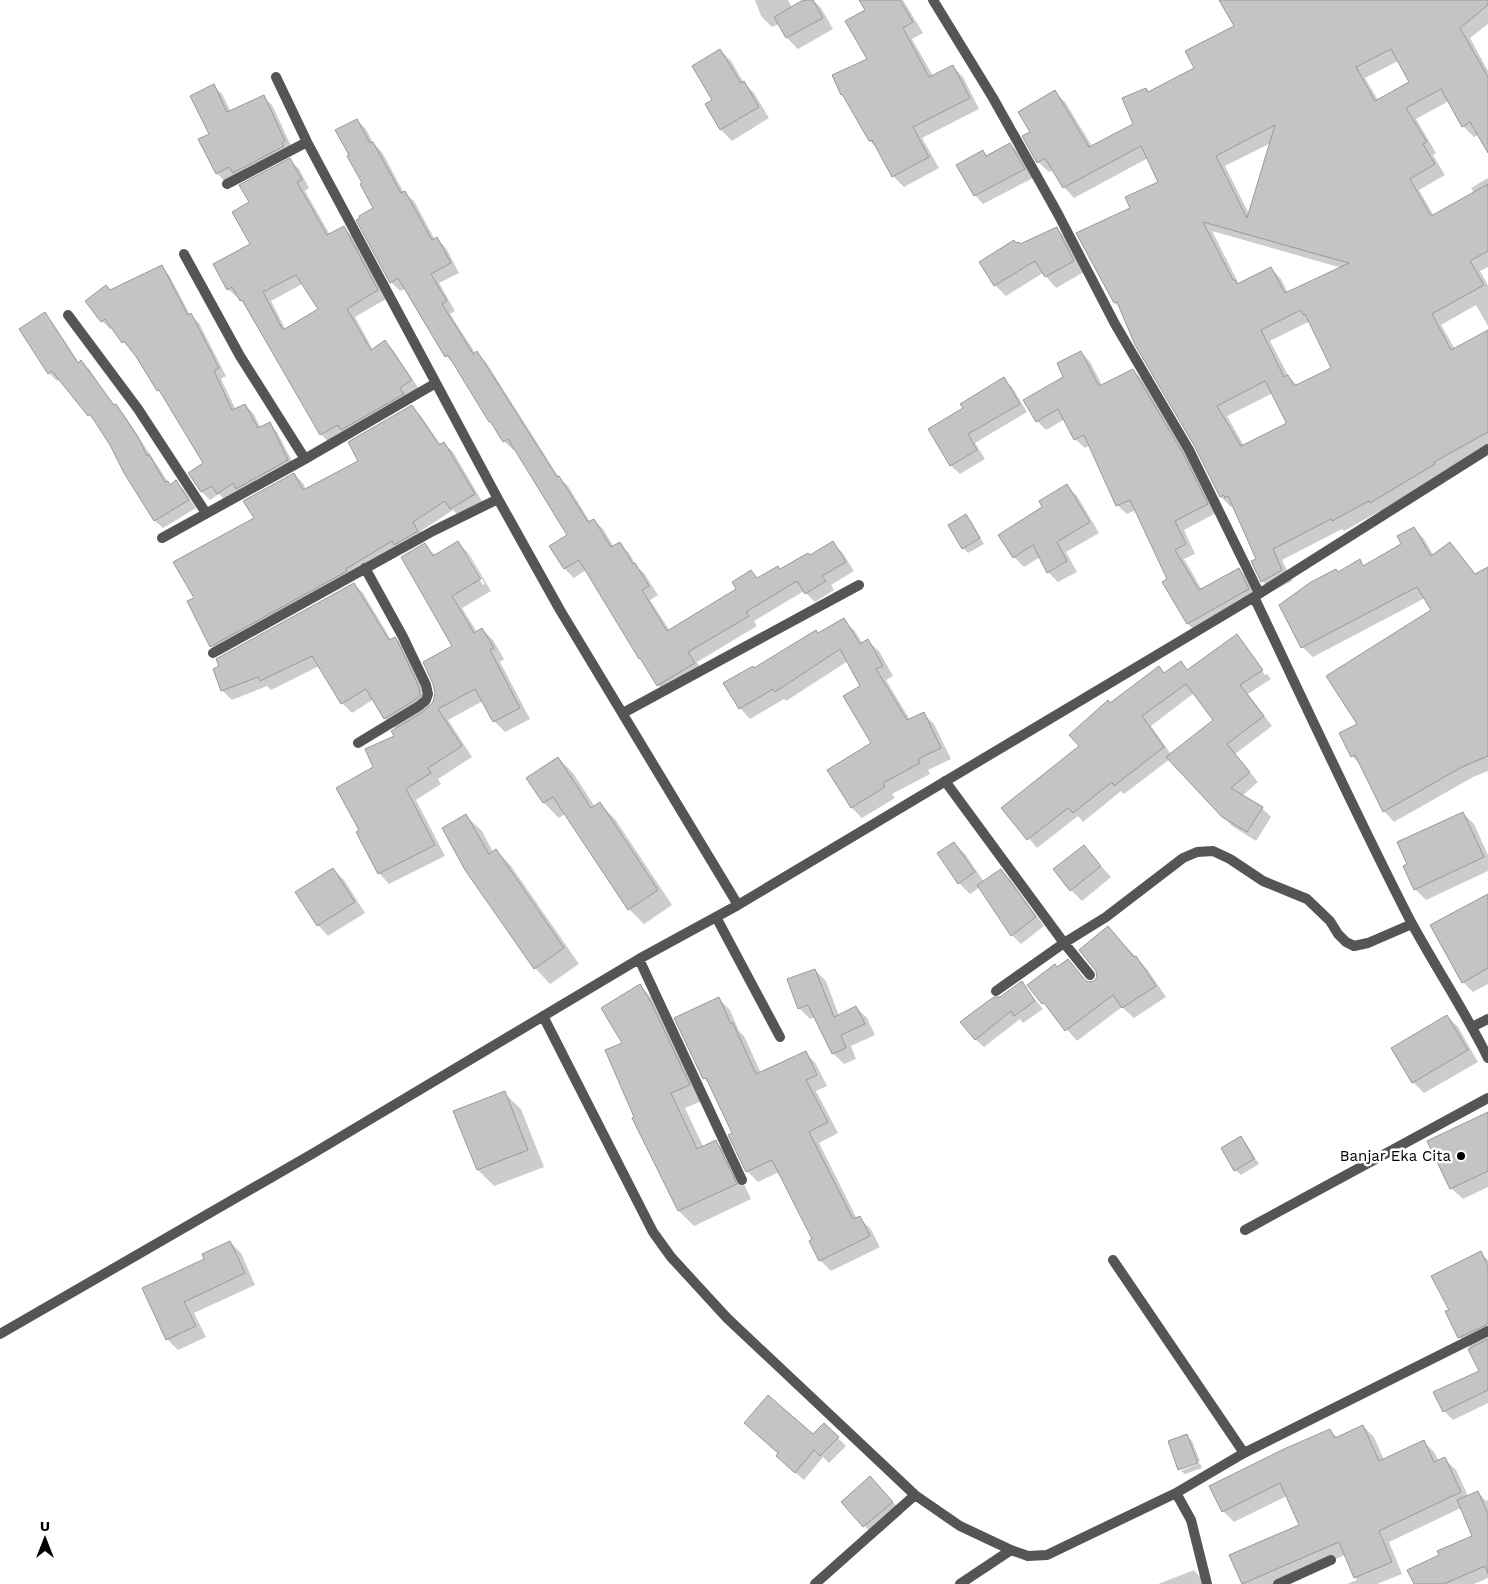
<svg xmlns="http://www.w3.org/2000/svg" width="1488" height="1584" font-family="'Work Sans',sans-serif">
<style>
.shadow{fill:#0003;fill-rule:evenodd}
.building{fill:#c4c4c4;stroke:#999;fill-rule:evenodd}
.lines{fill:none;stroke-linecap:round;stroke-linejoin:round}
.street{stroke:#555;stroke-width:10}
.poi-dot{fill:#000;stroke:#fff;stroke-width:2}
.labels{text-anchor:middle;stroke-width:5;stroke-linejoin:round;paint-order:stroke}
.poi-label{font-size:15px;fill:#000;stroke:#fff;text-anchor:end}
</style>
<rect width="100%" height="100%" fill="#fff"/>
<path class="shadow" d="M755 0H788L792 8 806 0H813L821 8 833 29 798 49 787 38 779 24 772 27 761 16Z
M861 0H903L923 33 912 39 933 76 952 66 963 77 979 109 922 138 939 168 904 187 893 176 877 148 870 141 869 60 866 10Z
M1221 0H1488V24L1470 38 1488 71V150L1479 134 1474 137 1463 126 1449 101 1416 119 1436 153 1433 155 1445 175 1419 190 1434 216 1474 193 1471 188 1488 178V267L1480 271 1488 285V326L1476 305 1441 325 1455 349 1488 331V448L1381 512 1380 511 1344 531 1342 529 1282 560 1292 581 1273 591 1262 581 1257 559 1234 506 1231 507 1221 497 1196 446 1122 309 1115 303 1131 208 1159 182 1148 158 1074 198 1064 187 1054 170 1049 172 1038 162 1032 133 1054 92 1065 102 1092 146 1134 124 1149 93 1195 69 1236 26ZM1398 61 1411 82 1378 100 1365 78ZM1271 143 1249 214 1225 166ZM1212 231 1342 268 1288 293 1281 279 1271 268 1239 284ZM1310 321 1333 368 1297 385 1289 377 1270 341ZM1273 393 1287 422 1286 425 1244 446 1227 416Z
M720 50 731 61 744 83 754 93 769 118 732 141 721 130 706 105 714 100Z
M214 86 222 94 231 112 263 97 272 105 293 150 225 182 217 173 211 134Z
M357 120 366 129 373 143 382 152 404 193 414 201 435 240 437 239 446 248 459 273 439 283 455 311 450 314 476 354 477 353 486 362 560 479 568 486 590 522 594 520 603 529 614 547 619 543 629 553 637 567 644 573 658 595 650 600 670 631 738 589 751 572 758 579 810 556 833 543 842 552 854 571 831 585 834 590 815 602 804 591 754 621 757 626 697 662 703 672 667 694 658 685 640 658 586 570 574 578 565 569 569 535 516 449 513 450 504 441 456 365 446 356 406 288 400 291 391 282 358 220 374 209 364 183Z
M1010 144 1019 153 1033 178 983 204 975 195 983 152 988 157Z
M290 160 299 169 309 188 305 191 330 235 344 228 352 236 386 299 355 317 373 350 384 342 393 350 419 389 329 443 321 434 246 306 239 296 237 297 228 289 251 244 250 203ZM304 283 320 309 286 330 271 301Z
M1057 229 1068 240 1084 272 1056 288 1043 273 1006 296 995 285 1020 245Z
M161 267 169 275 190 315 199 323 226 376 221 379 236 410 245 405 253 413 261 428 269 424 277 432 296 469 226 501 219 494 210 500 202 492 190 473 204 463 165 397 158 390 131 349 123 342 112 328 110 329 102 321 87 301 110 292Z
M44 314 52 322 79 363 81 362 89 369 110 400 123 413 168 482 171 486 176 482 184 490 196 508 163 528 155 521 125 473 111 444 96 423 60 379 57 381 49 373Z
M1081 352 1090 362 1102 385 1133 370 1142 380 1192 464 1216 513 1184 530 1195 554 1184 559 1202 590 1239 569 1248 579 1258 598 1197 633 1188 624 1136 510 1127 514 1117 505 1090 445 1085 448 1075 439 1065 419 1046 430 1037 421Z
M1003 379 1012 387 1027 412 975 443 985 459 960 474 951 466 929 429 965 408Z
M412 407 421 416 441 445 444 443 453 452 483 503 460 517 453 510 421 531 426 541 404 553 401 550 354 579 355 580 220 655 211 646 196 598 256 519 294 474 303 483 306 490 360 462Z
M1067 486 1077 496 1099 533 1066 552 1077 572 1058 582 1048 572 1040 557 1024 567 1014 557 1044 507Z
M966 516 971 521 984 544 968 553 963 548Z
M1414 528 1424 539 1434 556 1450 544 1476 575 1488 569V771L1473 777 1394 822 1384 811 1361 765 1352 756 1341 733 1358 724 1432 610 1425 598 1313 657 1302 647 1338 573 1359 561 1365 567 1403 544Z
M458 543 469 554 491 591 462 608 477 632 482 629 493 640 504 659 500 662 530 719 505 732 494 721 483 701 448 720 472 757 438 779 441 784 416 800 445 856 389 884 379 873 361 830 375 768 396 737V729L385 718 374 699 352 713 342 703 319 666 271 690 267 686 232 700 222 690 354 584 363 593 391 640 395 638 404 647 428 698 430 706 434 703 453 646 425 545 436 556ZM464 554H467L485 584 483 585Z
M843 620 854 630 863 644 868 641 879 651 893 676 886 680 910 720 923 714 934 724 951 759 928 770 930 774 892 794 895 798 862 818 852 808 873 744 862 686 848 661 786 701 784 699 750 719 740 708 755 669Z
M1237 636 1245 644H1243L1265 675 1267 674 1271 679 1248 694 1272 726 1235 754 1258 782 1242 796 1262 808 1271 817 1256 841 1232 826 1170 759 1124 794 1121 791 1083 822 1078 816 1037 848 1003 808 1081 747 1110 704 1159 668 1165 674 1180 663 1188 670ZM1194 693 1215 720 1171 754 1151 726Z
M558 758 573 773 595 807 600 804 615 819 672 905 644 924 629 909 565 814 559 818 544 803 528 778Z
M1463 813 1474 824 1488 855V871L1426 900 1415 889 1409 864Z
M466 816 482 831 493 852 496 850 511 866 579 964 550 984 535 968Z
M954 843 965 854 984 882 1001 871 1010 879 1044 926 1021 944 1012 935 980 887 970 894 959 883Z
M1083 846 1111 877 1082 901 1071 890Z
M333 869 344 880 365 913 328 936 318 925Z
M1488 896V984L1473 992 1463 982Z
M1108 927 1147 969 1166 997 1134 1018 1122 1007 1077 1041 1029 985 1058 969 1068 960 1088 983 1095 982 1098 977Z
M815 970 826 981 839 1016 856 1007 867 1018 875 1035 851 1046 856 1059 844 1064 833 1053 816 1017 810 1019 799 1008Z
M1021 983 1043 1009 1023 1023 1020 1019 984 1047 975 1039 1000 998Z
M640 986 655 1001 704 1100 685 1108 704 1148 716 1142 731 1157 751 1199 694 1226 679 1211 634 1119 636 1118 623 1043Z
M719 999 730 1010 739 1031 744 1036 761 1073 806 1053 816 1064 827 1086 816 1091 838 1133 819 1143 857 1219 859 1218 870 1228 880 1247 831 1271 820 1260 814 1240 779 1172 758 1182 747 1171 733 1134 712 1086 704 1078Z
M1447 1016 1458 1027 1478 1062 1424 1093 1413 1082Z
M504 1093 521 1109 544 1167 494 1186 478 1170Z
M1488 1113V1187L1463 1199 1451 1188Z
M1241 1138 1246 1143 1259 1164 1241 1175 1235 1170Z
M230 1242 241 1253 255 1285 194 1313 206 1337 178 1350 167 1339 143 1289 206 1259Z
M1480 1253 1488 1260V1403L1453 1420 1444 1411 1480 1371 1471 1349 1459 1337 1447 1312 1451 1310Z
M824 1424 846 1446 829 1463 823 1457 804 1480 785 1464Z
M1363 1426 1374 1437 1384 1460 1423 1441 1434 1452 1439 1461 1445 1459 1456 1470 1468 1496 1478 1492 1486 1501 1488 1500V1578L1474 1584H1416L1440 1555 1473 1536 1461 1508 1389 1542 1402 1574 1377 1584H1347L1357 1580 1345 1555 1277 1584H1243L1231 1556 1300 1526 1287 1496 1234 1522 1223 1511 1329 1430 1338 1438Z
M1187 1436 1192 1441 1200 1461 1181 1468V1470L1180 1469Z
M1200 1463 1202 1468 1185 1474 1181 1471Z
M881 1489 903 1513 875 1537 843 1502Z
M1194 1570 1206 1584H1158Z"/>
<path class="building" d="M803 0H813L823 18 786 38 774 17Z
M859 0H900L913 22 903 28 929 77 953 65 970 98 913 127 929 157 892 177 872 140 869 141 842 94 841 95 832 75 867 59 845 21 865 10Z
M1219 0H1488V5L1460 28 1488 77V153L1470 122 1462 127 1441 89 1406 108 1427 142 1423 144 1435 164 1410 179 1431 216 1488 184V251L1470 261 1484 285 1432 314 1451 350 1488 330V432L1434 462 1435 464 1370 503 1369 501 1332 521 1331 519 1273 549 1282 570 1261 582 1251 561 1256 559 1228 496 1225 498 1224 495 1220 497 1195 447 1135 345 1117 302 1114 303 1076 233 1130 208 1125 197 1158 182 1141 146 1063 188 1045 158 1037 163 1022 136 1030 132 1018 112 1055 90 1089 147 1133 124 1122 98 1146 88 1148 92 1194 68 1185 51 1234 26ZM1391 49 1409 82 1375 101 1356 67ZM1275 125 1247 218 1216 156ZM1203 222 1327 257 1349 263 1285 293 1271 267 1237 284 1235 280H1233ZM1301 310 1303 315 1305 314 1331 368 1294 386 1288 375 1284 377 1261 330ZM1265 381 1286 422 1285 424 1241 446 1217 406Z
M720 49 741 83 744 81 759 107 720 130 705 104 712 100 692 66Z
M214 84 227 112 264 95 285 141 282 143 284 146 233 173 229 167 216 174 198 139 209 134 190 96Z
M357 119 370 143 373 142 401 193 405 191 432 240 437 237 451 263 431 274 447 301 442 304 473 354 477 351 557 477 559 476 588 522 594 519 611 547 620 542 633 564 635 563 649 586 642 590 667 631 736 589 732 582 751 570 757 578 778 566 780 569 808 553 810 555 833 541 846 562 822 576 826 581 805 594 797 581 746 612 749 616 688 652 695 663 657 686 640 658 639 659 579 560 564 569 549 546 567 535 508 439 503 442 490 421 489 422 448 355 445 357 398 278 390 283 356 220 360 218 359 216 373 208 360 184 362 183 347 156 349 155 335 130Z
M1010 143 1025 169 974 196 956 165 983 150 986 156Z
M290 158 302 180 297 182 327 235 344 226 378 290 347 309 371 350 385 340 412 380 400 388 404 394 341 430 338 425 320 435 242 300 240 301 232 287 227 290 213 264 250 244 232 212 249 202 239 185ZM296 275 318 309 283 330 263 292Z
M1057 227 1074 261 1045 277 1035 261 994 286 979 262 1014 240 1016 243 1019 242 1020 244Z
M162 265 188 315 191 313 219 368 214 371 232 410 245 404 258 428 270 422 288 460 236 489 233 483 217 494 212 486 201 492 188 473 203 463 159 390 157 391 137 358 124 341 122 343 105 319 101 322 85 301 106 285 110 290Z
M45 312 78 363 81 360 114 405 116 404 138 437 147 456 149 454 165 482 168 481 170 485 176 480 189 500 154 521 124 473 110 445 90 414 88 416 52 371 48 374 19 329Z
M1081 351 1099 386 1133 369 1183 453 1208 504 1175 521 1186 544 1175 550 1199 590 1239 568 1249 589 1187 624 1162 582 1167 579 1130 500 1116 506 1084 435 1074 440 1058 409 1036 422 1023 400 1063 377 1057 363Z
M1004 377 1020 404 968 434 977 450 950 466 928 429 963 408 960 404Z
M412 405 439 445 444 442 475 494 450 509 445 501 413 522 418 531 394 545 392 541 346 569 347 571 210 647 187 601 194 598 173 562 254 518 243 501 294 473 303 490 358 461 348 442Z
M1067 484 1090 522 1057 542 1067 561 1047 573 1033 545 1013 558 998 535 1042 507 1039 501Z
M966 514 980 538 962 549 948 525Z
M1414 527 1431 556 1450 542 1475 574 1488 567V756L1462 767 1383 812 1355 755 1351 757 1339 733 1357 724 1326 676 1431 610 1417 587 1301 648 1279 605 1311 582 1336 569 1338 572 1360 559 1363 566 1401 544 1397 536Z
M458 541 481 579 452 596 474 633 482 628 494 648 490 650 520 708 493 722 475 689 438 709 462 746 428 768 431 773 406 789 435 845 378 874 356 832 359 830 336 788 373 767 365 749 394 736 391 731 423 712 433 702 435 693 433 684 423 662 452 646 401 557 425 543 433 556Z
M354 583 389 640 395 637 397 640 419 687 420 696 415 700 384 719 366 689 341 704 312 656 260 681 258 677 221 691 213 669 219 666 216 659Z
M844 618 860 644 868 639 883 666 876 669 907 720 924 712 941 748 918 759 920 763 883 783 885 787 851 808 827 770 871 743 843 696 860 686 840 649 775 692 773 689 739 709 723 683 753 666 754 668 816 630 818 633Z
M1237 634 1263 670 1240 685 1264 716 1227 744 1250 772 1231 788 1263 807 1247 832 1222 817 1166 757 1213 720 1186 684 1142 716 1164 747 1114 786 1112 782 1073 813 1068 808 1027 840 1001 808 1079 746 1069 735 1108 700 1110 703 1159 666 1164 673 1181 661 1187 670Z
M558 757 591 808 600 802 658 890 628 910 553 797 543 803 526 778Z
M1463 812 1484 857 1414 890 1403 866 1407 864 1397 842Z
M466 814 489 854 496 849 564 948 534 969 465 870 442 828Z
M954 842 975 872 958 884 937 853Z
M1084 845 1101 866 1070 891 1053 869Z
M333 868 355 902 317 926 295 892Z
M1001 869 1036 917 1011 936 977 885Z
M1488 894V968L1462 983 1430 925Z
M1108 926 1134 957 1136 956 1156 986 1122 1008 1113 995 1065 1031 1044 1003 1042 1004 1027 985 1055 964 1057 967 1068 959 1085 980 1088 982 1094 981 1097 977 1096 971 1079 950Z
M815 969 834 1017 856 1006 865 1024 841 1035 846 1048 832 1054 808 1005 798 1009 787 979Z
M1022 981 1035 1001 1014 1016 1011 1011 975 1040 960 1022 988 1001 994 997H1000Z
M640 984 652 1004 690 1085 671 1093 697 1149 716 1140 737 1184 678 1211 632 1118 634 1117 605 1050 622 1043 601 1008Z
M719 997 731 1024 733 1023 756 1074 806 1051 817 1075 806 1080 828 1122 809 1132 853 1219 860 1216 870 1236 819 1261 809 1241 812 1239 772 1160 746 1172 728 1135 732 1133 706 1078 703 1079 674 1018Z
M1447 1015 1468 1050 1412 1083 1391 1048Z
M505 1091 528 1150 477 1170 453 1111Z
M1488 1112V1171L1450 1189 1427 1141Z
M1241 1136 1254 1159 1234 1171 1221 1148Z
M230 1241 245 1273 184 1302 196 1326 166 1340 142 1288 204 1259 202 1254Z
M1481 1251 1488 1266V1324L1458 1338 1445 1311 1449 1310 1431 1276Z
M1488 1339V1390L1443 1412 1433 1392 1479 1371 1468 1349Z
M768 1395 813 1434 824 1423 839 1437 820 1456 814 1450 795 1473 776 1456 778 1453 744 1423Z
M1363 1425 1379 1461 1424 1440 1434 1462 1445 1457 1461 1492 1379 1531 1392 1562 1354 1578 1339 1542 1242 1584 1229 1555 1299 1525 1280 1483 1222 1512 1209 1486 1284 1449 1330 1429 1335 1438Z
M1187 1434 1198 1463 1178 1470 1168 1441Z
M870 1476 893 1502 863 1527 841 1502Z
M1478 1491 1488 1514V1574L1485 1566 1444 1584H1414L1407 1570 1439 1555 1437 1551 1472 1536 1457 1500Z"/>
<g class="lines">
<path class="street" d="M933 0 993 98 1058 214 1115 324 1189 450 1259 593
M276 77 307 142 498 499 560 610 738 905
M227 184 307 142
M184 254 240 356 305 459
M68 315 138 409 206 513
M1488 449 1254 597C1306 706 1356 815 1411 922 1436 968 1465 1011 1488 1058
M162 538 305 459 436 383
M213 653 433 531 498 499
M623 713 859 585
M358 743 419 706 426 700 428 694 426 685 403 637 365 568
M945 781 1064 943 1090 975
M716 917 780 1037
M639 959 742 1180
M996 991 1064 943 1106 917 1183 858 1197 852 1213 851 1230 859 1263 881 1307 899 1330 921 1338 934 1346 942 1354 946 1368 943 1412 924
M543 1016 653 1232 671 1257 727 1318 915 1495 960 1526 1011 1550 1028 1556 1047 1555 1176 1493
M1472 1027 1488 1019
M1245 1230 1488 1098
M1113 1260 1244 1453
M0 1334 312 1154 639 959 738 905 1254 597
M815 1584 915 1495
M960 1584 1011 1550
M1207 1584 1191 1520 1176 1493 1244 1453 1488 1331
M1278 1584 1331 1560"/>
</g>
<circle class="poi-dot" cx="1461" cy="1156" r="5"/>
<g class="labels">
<g class="poi-label">
<text x="1451" y="1161">Banjar Eka Cita</text>
</g>
</g>
<g transform="translate(45 1539)" stroke="#ffffff" stroke-width="4" paint-order="stroke">
<path d="M0-4L9 19L0 12L-9 19Z" fill="#000000"/>
<text y="-8" font-size="14" font-weight="bold" text-anchor="middle" fill="#000000">U</text>
</g>
</svg>
